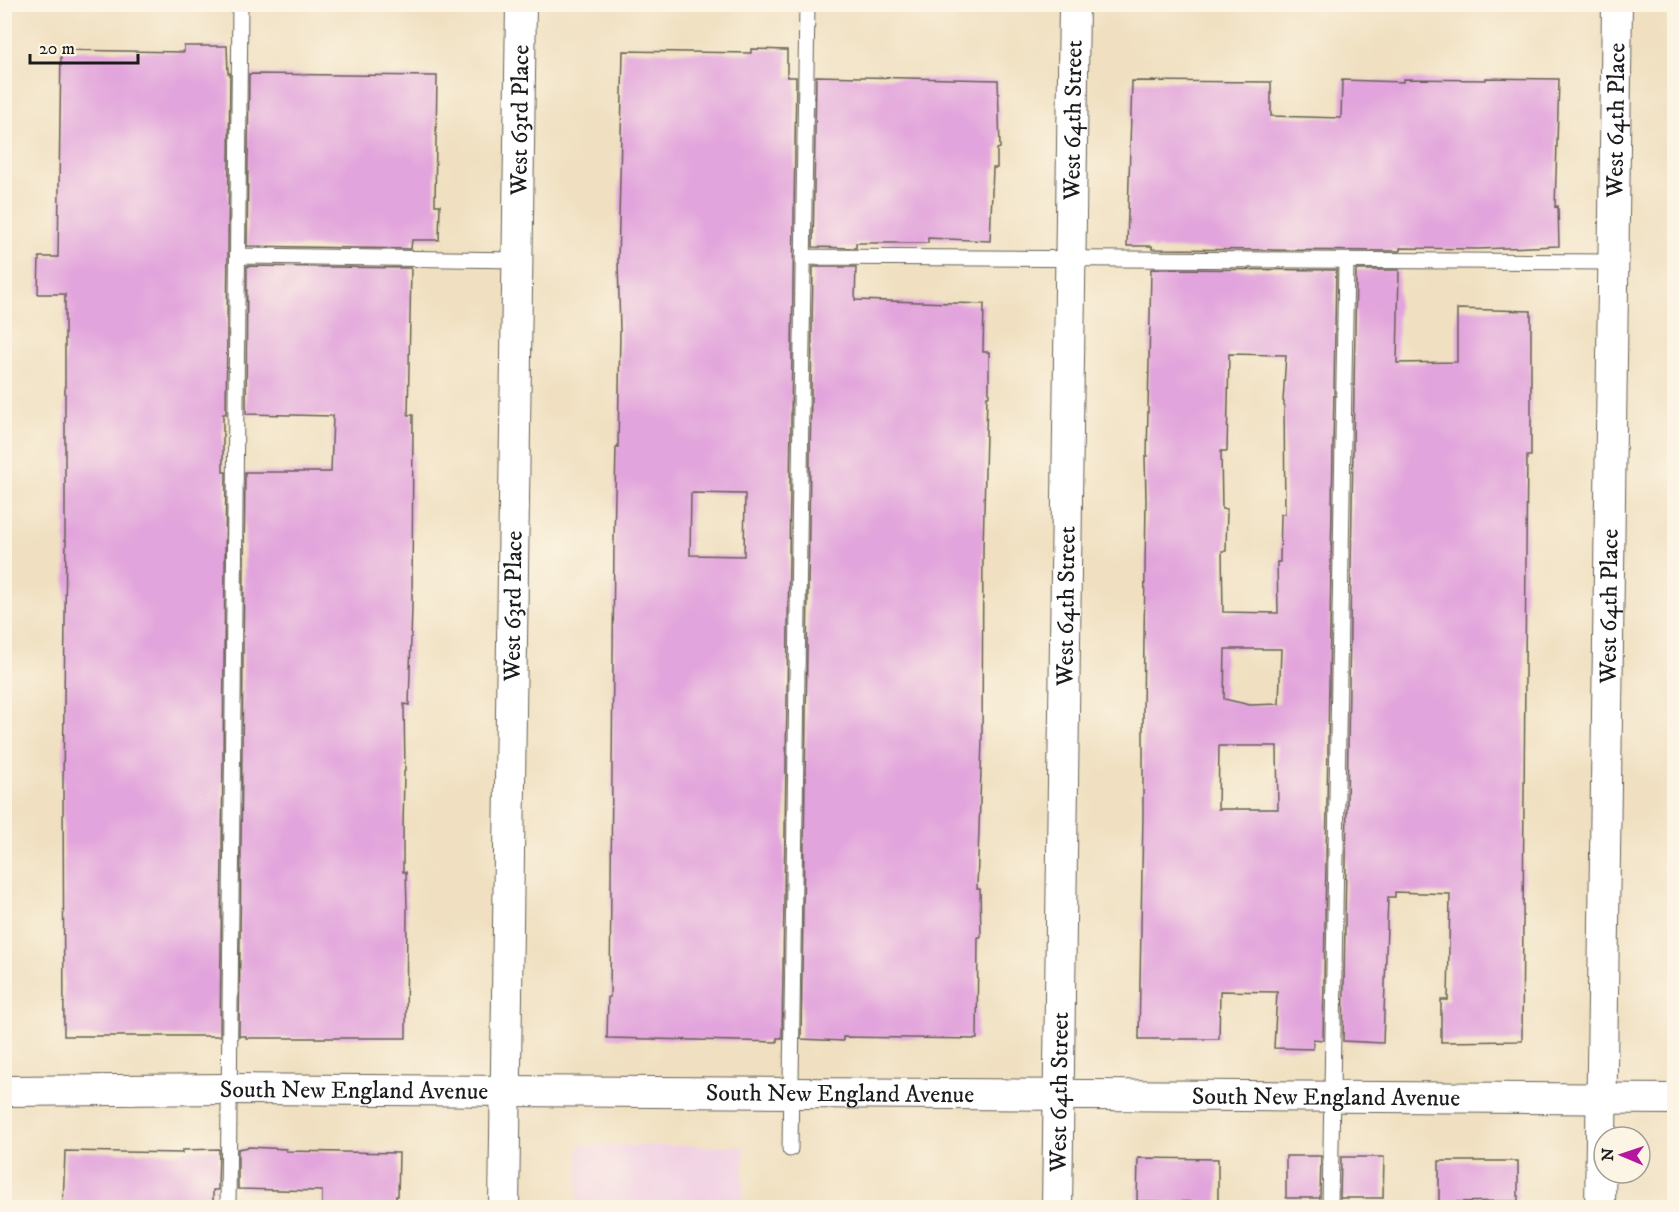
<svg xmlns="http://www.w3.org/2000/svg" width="1679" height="1212" font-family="'IM FELL DW Pica',serif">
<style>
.built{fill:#f1d0e4}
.building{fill:#e2a4dc;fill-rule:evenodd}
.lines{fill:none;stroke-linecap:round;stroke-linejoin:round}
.service-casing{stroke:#666156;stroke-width:17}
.minor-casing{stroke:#666156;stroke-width:32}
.service{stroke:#fff;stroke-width:15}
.minor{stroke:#fff;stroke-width:30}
.labels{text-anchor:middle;stroke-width:6;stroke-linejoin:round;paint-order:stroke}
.street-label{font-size:24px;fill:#1c1c1c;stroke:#fcf5e5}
</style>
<rect width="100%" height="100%" fill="#fcf5e5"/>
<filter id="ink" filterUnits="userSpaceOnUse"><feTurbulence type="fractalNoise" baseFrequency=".0167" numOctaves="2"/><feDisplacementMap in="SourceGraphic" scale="12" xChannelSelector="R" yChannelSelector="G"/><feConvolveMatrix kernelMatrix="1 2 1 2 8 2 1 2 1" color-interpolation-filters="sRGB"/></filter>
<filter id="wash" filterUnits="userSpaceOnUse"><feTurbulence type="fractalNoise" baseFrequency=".008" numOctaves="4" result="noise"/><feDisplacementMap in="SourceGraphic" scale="24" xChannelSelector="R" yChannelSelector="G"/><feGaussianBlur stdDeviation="1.35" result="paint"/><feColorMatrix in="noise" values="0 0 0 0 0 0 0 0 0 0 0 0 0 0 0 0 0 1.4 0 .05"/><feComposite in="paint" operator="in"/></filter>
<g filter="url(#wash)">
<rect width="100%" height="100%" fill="#f0e0c1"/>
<path class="built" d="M579 1145 744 1146 743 1207H577Z"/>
<g id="blocks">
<path class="building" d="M184 46H227L228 73H230L226 414H223V472H226L220 1036H64L63 785 66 540H65V294H38L39 257H58L61 50 184 52Z
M751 49 787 50V77H796L782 1038H777V1042L607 1038 608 997H610L614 542 616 447H618L620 330 618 263 623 51 751 53ZM691 493 745 494 744 556 690 555Z
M249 74 437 76 435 205H440L439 240H412L411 249 247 246Z
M816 76 998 80 1000 148 997 149V168H993L990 241 928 238V243H856V248L813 247Z
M1486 78 1559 79 1555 207 1558 206 1559 246 1478 249 1400 248V251L1152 249V246H1127L1132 81 1271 82V116L1341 118 1342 80 1403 82V79L1486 80Z
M247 266 411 268 408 415H413L412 607 409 705 404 704 405 771H404L403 830V872H406L407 908 406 1038H246V1036H239L245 472H331L333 416 246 414Z
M813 267H856L855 300 984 304 983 352H989V396H987L983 548 982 741 977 889H980L981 937H978L977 1039 843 1037V1041L801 1039Z
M1151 269 1336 270 1323 1040 1313 1039V1049L1274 1048 1277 992 1220 991 1219 1039H1139L1143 815V709L1146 500 1145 456H1147ZM1229 354 1286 355 1283 401 1284 402 1285 514H1281L1280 562H1277L1278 613 1223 612 1222 551H1226L1227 509H1222L1221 451H1227ZM1225 649H1281L1279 704 1250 705 1224 699ZM1219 746H1277L1278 809H1218Z
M1356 270H1399L1397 363 1457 362V309L1531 311V456H1527L1526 552 1522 1041 1441 1042V1000H1448L1450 894 1395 892V897H1388L1383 1043 1343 1041Z
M249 1147 286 1149V1151L399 1153 398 1196H396V1208H322V1191L238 1189V1149Z
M219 1149 218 1190H213V1208H63L65 1151 182 1153V1150Z
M1286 1156H1321L1320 1198H1286Z
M1341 1157H1384L1383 1198H1340Z
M1138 1158 1218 1159V1202L1137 1201Z
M1439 1161H1518V1201L1439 1202Z"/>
</g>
</g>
<g filter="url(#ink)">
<use href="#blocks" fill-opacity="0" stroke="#666156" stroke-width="1.5"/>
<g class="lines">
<defs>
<path id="service" d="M239 256 518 260
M803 257 1613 262
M790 1149 807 4
M228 1208 240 4
M1330 1208 1346 261"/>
<g id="minor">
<path id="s1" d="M4 1091 229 1089 1674 1099"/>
<path id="s2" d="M504 1208 521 4"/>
<path id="s3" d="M1057 1208 1074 4"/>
<path id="s4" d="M1600 1208 1617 4"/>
</g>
</defs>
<use href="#service" class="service-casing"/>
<use href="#minor" class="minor-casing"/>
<use href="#service" class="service"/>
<use href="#minor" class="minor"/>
</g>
</g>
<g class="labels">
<g class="street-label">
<text dy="8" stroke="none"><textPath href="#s2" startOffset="1088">West 63rd Place</textPath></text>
<text dy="8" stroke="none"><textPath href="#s3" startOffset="1088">West 64th Street</textPath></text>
<text dy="8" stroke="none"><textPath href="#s4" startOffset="1088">West 64th Place</textPath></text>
<text dy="8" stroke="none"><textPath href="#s2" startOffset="602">West 63rd Place</textPath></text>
<text dy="8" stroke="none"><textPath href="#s3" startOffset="602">West 64th Street</textPath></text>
<text dy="8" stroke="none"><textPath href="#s4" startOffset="602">West 64th Place</textPath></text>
<text dy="8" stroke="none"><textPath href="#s1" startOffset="350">South New England Avenue</textPath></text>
<text dy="8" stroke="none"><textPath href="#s3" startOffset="116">West 64th Street</textPath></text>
<text dy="8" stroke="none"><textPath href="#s1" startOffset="836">South New England Avenue</textPath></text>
<text dy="8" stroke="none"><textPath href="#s1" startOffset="1322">South New England Avenue</textPath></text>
</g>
</g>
<rect width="1679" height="1212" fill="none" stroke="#fcf5e5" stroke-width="24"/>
<g transform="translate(1622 1155) rotate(272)"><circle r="28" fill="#fcf5e5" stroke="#a29e95" stroke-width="1.5"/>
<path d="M0-4.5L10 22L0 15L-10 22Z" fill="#b5179e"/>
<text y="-9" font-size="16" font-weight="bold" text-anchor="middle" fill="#1c1c1c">N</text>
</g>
<path d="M30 54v9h108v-9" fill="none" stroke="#1c1c1c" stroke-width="3"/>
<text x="39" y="54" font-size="18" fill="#1c1c1c" stroke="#fcf5e5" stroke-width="4.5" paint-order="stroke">20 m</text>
</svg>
